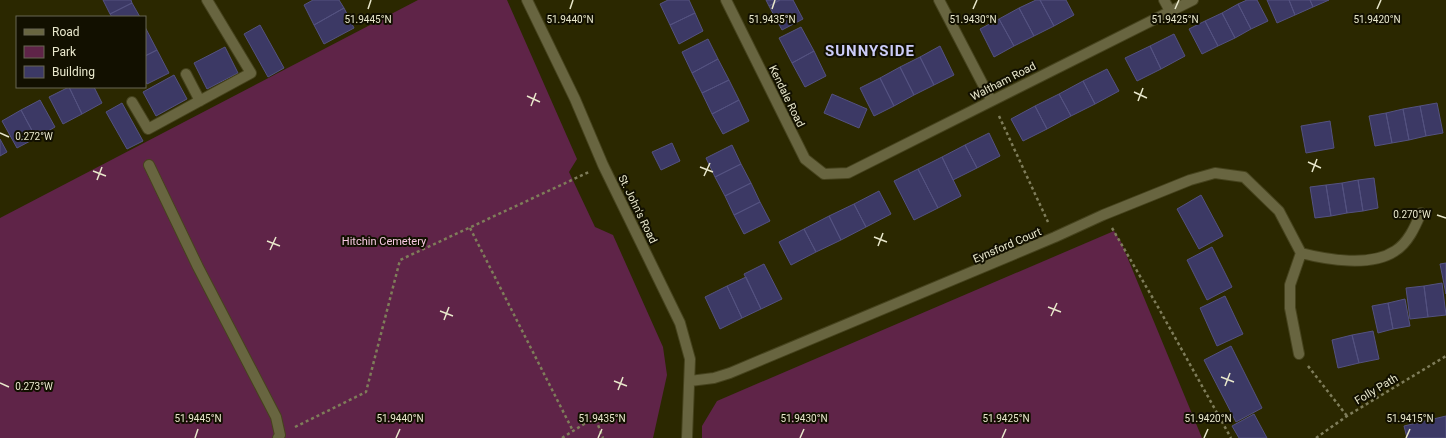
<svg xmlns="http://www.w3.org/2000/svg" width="1446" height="438" font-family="Roboto,sans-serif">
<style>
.green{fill:#5f2448}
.building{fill:#3c3965;stroke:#545280}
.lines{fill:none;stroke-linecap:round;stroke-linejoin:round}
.minor-casing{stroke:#46431d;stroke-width:12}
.path{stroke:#7f7d5a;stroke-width:2.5;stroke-dasharray:3 3;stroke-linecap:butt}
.minor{stroke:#686540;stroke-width:10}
.ticks{fill:none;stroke:#e9e8cc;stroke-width:1.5}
.labels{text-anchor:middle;stroke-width:4;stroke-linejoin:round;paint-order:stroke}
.street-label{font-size:11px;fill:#e9e8cc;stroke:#121000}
.park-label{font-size:11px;fill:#f6c8e1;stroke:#121000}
.district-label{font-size:15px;font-weight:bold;letter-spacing:1px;fill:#cdcdf8;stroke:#121000}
.ticks-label{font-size:10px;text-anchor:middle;fill:#e9e8cc;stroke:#121000;stroke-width:4;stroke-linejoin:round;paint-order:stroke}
</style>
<rect width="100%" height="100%" fill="#2b2800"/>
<path class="green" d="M418 0H507L577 159 569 172 595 227 613 235 663 347 667 375 653 438H0V218Z
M1114 231 1121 242 1202 438H702V426L717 401Z"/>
<path class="building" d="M103 0H131L132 3 110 14Z
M313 0H339L344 8 314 25 304 5Z
M668 0H689L695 13 670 25 660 4Z
M766 0H780L769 6Z
M780 0H793L803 19 782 30 769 6Z
M1036 0H1040L1054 26 1034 36 1019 8Z
M1040 0H1066L1074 15 1054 26Z
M1247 0H1257L1268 21 1251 29 1238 4Z
M1267 0H1289L1295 15 1277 23Z
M1289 0H1310L1313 7 1295 15Z
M1310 0H1329L1313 7Z
M132 3 140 17H112L110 14Z
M1238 4 1251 29 1235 38 1222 13Z
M344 8 354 28 324 44 314 25Z
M1019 8 1034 36 1014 46 999 19Z
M695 13 703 31 679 44 670 25Z
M1222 13 1235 38 1218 46 1205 21Z
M999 19 1014 46 994 57 980 29Z
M1205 21 1218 46 1202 54 1189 29Z
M260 25 284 68 268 77 244 34Z
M145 27 157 50 145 56Z
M801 27 814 51 792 63 779 38Z
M1174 34 1185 56 1161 69 1150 46Z
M708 39 718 59 692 73 682 52Z
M940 46 954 75 934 85 920 57Z
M1150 46 1161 69 1137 81 1125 58Z
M225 47 238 73 207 89 194 63Z
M157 50 169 73 147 84 145 80V56Z
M814 51 826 76 805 87 792 63Z
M920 57 934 85 914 95 900 67Z
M718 59 729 80 702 93 692 73Z
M900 67 914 95 894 106 880 78Z
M1107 69 1119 91 1095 104 1083 81Z
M174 75 187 99 156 116 143 92Z
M880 78 894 106 874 116 860 88Z
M729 80 739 100 712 114 702 93Z
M1083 81 1095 104 1071 116 1059 94Z
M69 87H94L102 103 82 114Z
M69 87 82 114 63 124 49 97Z
M832 94 867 109 859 128 824 113Z
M1059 94 1071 116 1047 129 1035 106Z
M40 100 55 127 36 138 21 110Z
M739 100 749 121 723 134 712 114Z
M122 103 143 141 127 149 106 112Z
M1437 103 1443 133 1426 136 1420 106Z
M1035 106 1047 129 1023 141 1011 119Z
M1420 106 1426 136 1409 140 1403 109Z
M1403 109 1409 140 1392 143 1386 113Z
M21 110 36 138 17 148 2 121Z
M1386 113 1392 143 1375 146 1369 116Z
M1330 121 1334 148 1306 153 1301 126Z
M989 133 1000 156 977 168 965 145Z
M0 139 7 152 0 156Z
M672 143 680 161 661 170 652 152Z
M732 145 741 164 715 177 706 158Z
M965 145 977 168 953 180 942 157Z
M942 157 961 196 938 208 918 169Z
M741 164 751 183 725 196 715 177Z
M918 169 938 208 914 220 894 181Z
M1374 178 1378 208 1363 211 1358 180Z
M1358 180 1363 211 1347 213 1342 183Z
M751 183 760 202 734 215 725 196Z
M1342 183 1347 213 1331 216 1326 185Z
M1326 185 1331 216 1315 218 1310 187Z
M879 191 891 214 866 227 854 204Z
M1201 195 1223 236 1199 249 1177 209Z
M760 202 770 221 744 234 734 215Z
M854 204 866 227 841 240 829 216Z
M829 216 841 240 816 252 804 229Z
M804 229 816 252 791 265 779 242Z
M1212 247 1232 287 1207 300 1187 260Z
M1446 263V294L1440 264Z
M764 264 782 299 761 309 744 274Z
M746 277 761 309 742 318 727 286Z
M1442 283 1446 315 1428 317 1424 286Z
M727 286 742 318 720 329 705 297Z
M1424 286 1428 317 1410 319 1406 288Z
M1225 296 1243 334 1217 346 1200 308Z
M1405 299 1410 326 1393 329 1388 303Z
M1388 303 1393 329 1378 333 1372 306Z
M1373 331 1379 359 1359 363 1352 335Z
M1352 335 1359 363 1338 368 1332 340Z
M1231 346 1262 408 1236 422 1204 360Z
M1254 414 1267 438H1239L1232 426Z
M1446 416V438H1407L1404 426Z"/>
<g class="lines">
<defs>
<path id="minor" d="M527 0 575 99 603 165 680 323 690 359 687 438
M726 0 805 159 824 174 848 173 1193 0
M939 0 991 100
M1164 0 1170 11
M186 74 200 101
M132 102 148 129 251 73 207 0
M149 165 198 267 276 417 280 435 278 438
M1301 253C1328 260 1371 267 1395 251 1408 243 1415 227 1421 213
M690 381 714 378 730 373 1055 237 1103 215 1190 180 1215 173 1244 177 1279 211 1301 253 1290 285V308L1299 354"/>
</defs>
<use href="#minor" class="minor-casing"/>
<path class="path" d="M999 116 1048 222
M470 228 573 431
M1112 228 1158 307 1231 438
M1308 366 1347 416
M295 427 366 392 400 260 589 172
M562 438 595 417 603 438
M1316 438 1347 416 1446 356"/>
<use href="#minor" class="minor"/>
</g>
<path class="ticks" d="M368 9 371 0M570 9 573 0M772 9 775 0M973 9 977 0M1175 9 1179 0M1377 9 1381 0M1134 92 1147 98M527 96 540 102M1138 101 1143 88M531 106 536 93M0 133 9 137M1308 162 1321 168M700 167 713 172M93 171 106 176M1312 172 1317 159M704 176 710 163M97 180 102 167M1437 215 1446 218M874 237 887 242M267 241 280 246M878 246 883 233M270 250 276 237M1048 307 1061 312M440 311 453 316M1051 316 1057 303M444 320 449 307M1221 377 1234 382M614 381 627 386M0 383 9 387M1225 386 1230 373M618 390 623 377M195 438 198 429M396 438 400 429M598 438 602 429M800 438 804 429M1002 438 1006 429M1204 438 1208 429M1406 438 1410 429"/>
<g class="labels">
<g class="street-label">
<text transform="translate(1003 81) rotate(-27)" y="4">Waltham Road</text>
<text transform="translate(787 96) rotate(64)" y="4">Kendale Road</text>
<text transform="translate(638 209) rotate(64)" y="4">St. John's Road</text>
<text transform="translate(1007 245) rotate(-23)" y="4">Eynsford Court</text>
<text transform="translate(1376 389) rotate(-31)" y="4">Folly Path</text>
</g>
<g class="park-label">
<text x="384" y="245">Hitchin Cemetery</text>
</g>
<g class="district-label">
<text x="870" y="56">SUNNYSIDE</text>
</g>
</g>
<g class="ticks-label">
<text x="570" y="23">51.9440°N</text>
<text x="1175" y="23">51.9425°N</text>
<text x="368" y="23">51.9445°N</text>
<text x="772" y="23">51.9435°N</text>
<text x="973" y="23">51.9430°N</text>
<text x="1377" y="23">51.9420°N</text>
<text x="34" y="140">0.272°W</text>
<text x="1412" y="218">0.270°W</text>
<text x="34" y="390">0.273°W</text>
<text x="198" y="422">51.9445°N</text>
<text x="400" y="422">51.9440°N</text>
<text x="602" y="422">51.9435°N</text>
<text x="804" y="422">51.9430°N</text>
<text x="1006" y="422">51.9425°N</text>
<text x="1208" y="422">51.9420°N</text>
<text x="1410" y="422">51.9415°N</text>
</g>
<rect x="16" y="16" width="130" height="72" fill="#121000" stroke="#686652"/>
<rect x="24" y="29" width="20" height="6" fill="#686540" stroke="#686652"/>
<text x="52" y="36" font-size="12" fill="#e9e8cc">Road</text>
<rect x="24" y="46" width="20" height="12" fill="#5f2448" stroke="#686652"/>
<text x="52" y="56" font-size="12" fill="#e9e8cc">Park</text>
<rect x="24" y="66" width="20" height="12" fill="#3c3965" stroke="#686652"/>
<text x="52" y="76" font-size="12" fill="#e9e8cc">Building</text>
</svg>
